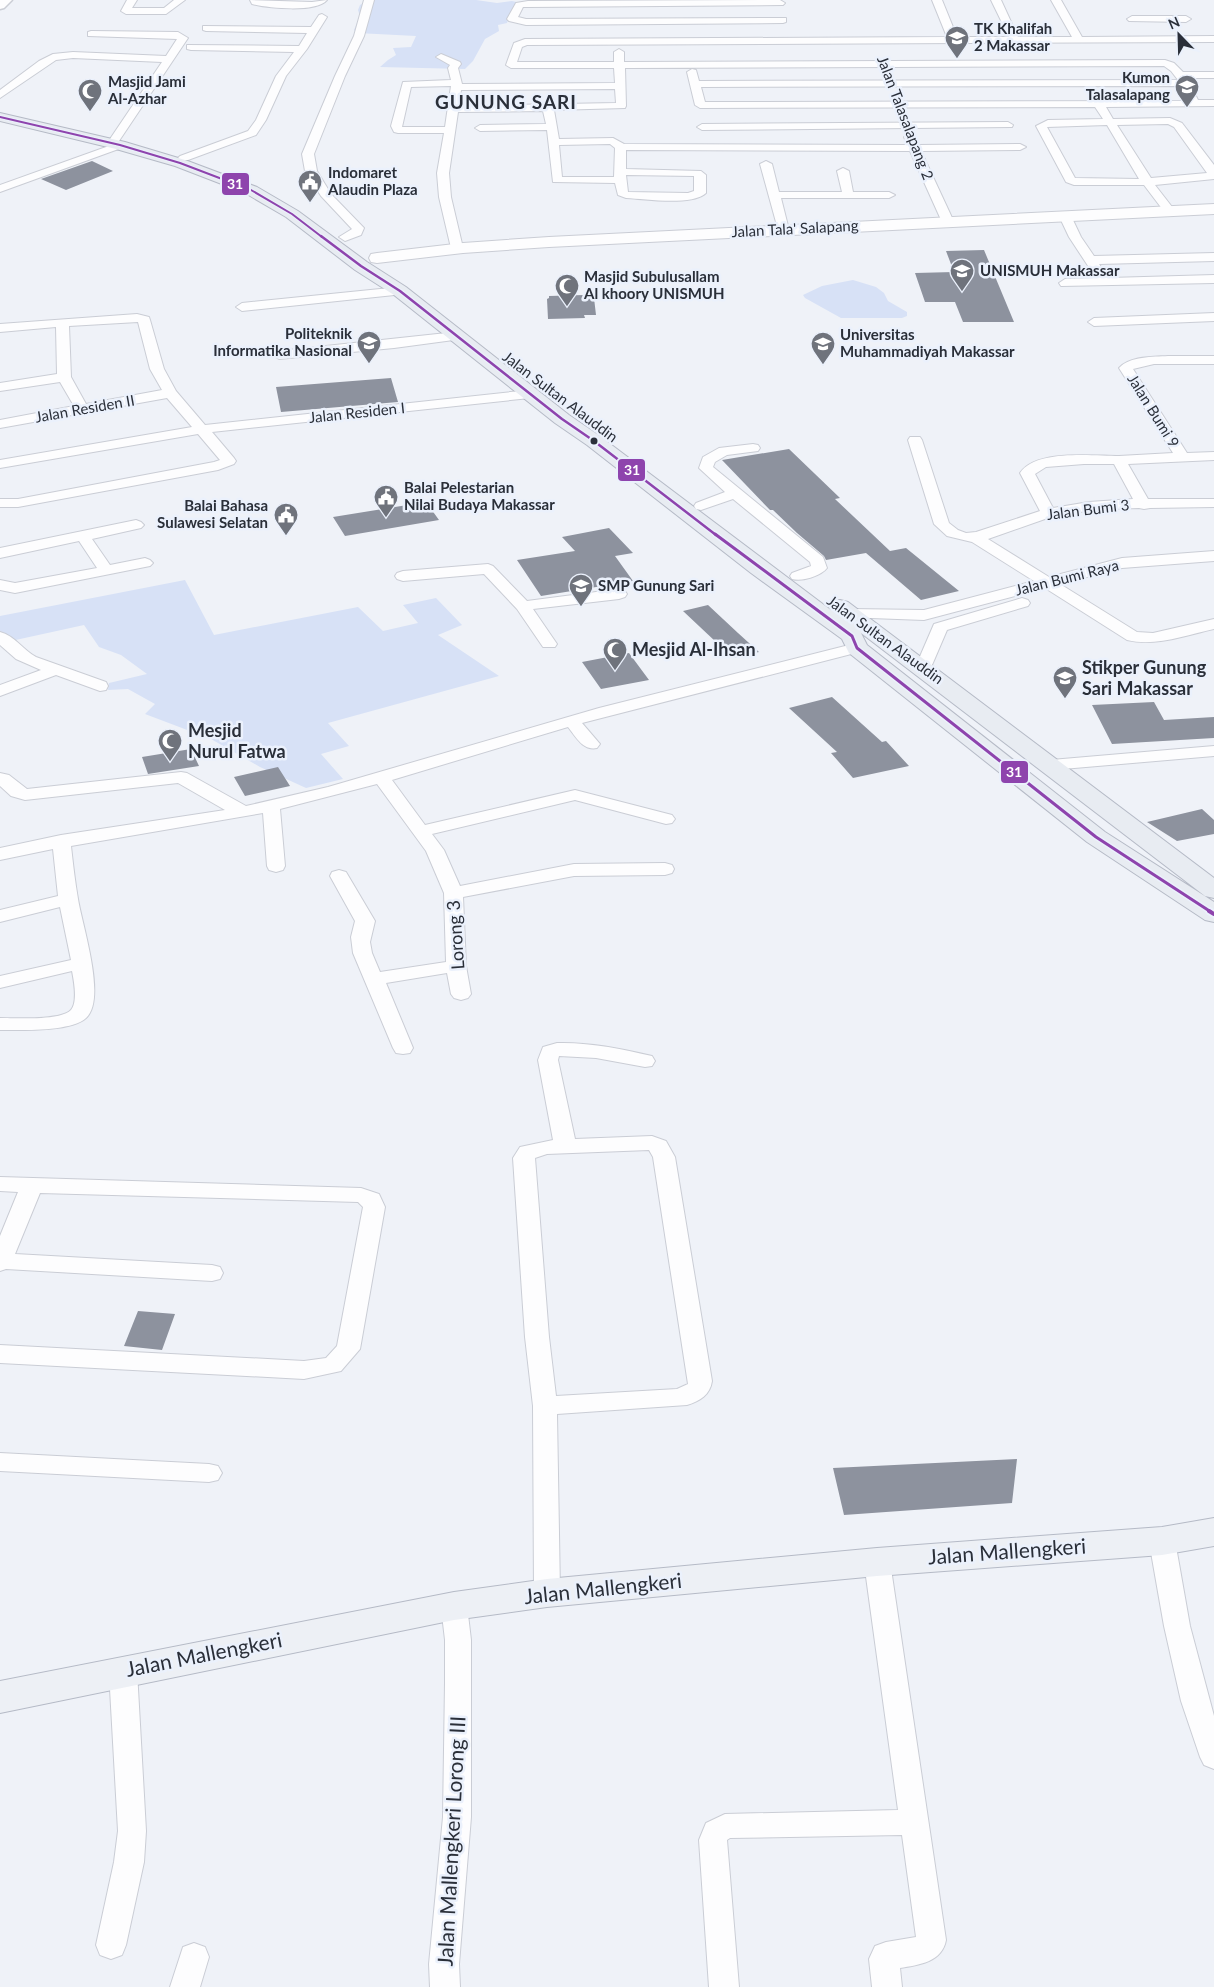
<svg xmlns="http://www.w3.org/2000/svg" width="1214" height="1987" font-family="Lato,sans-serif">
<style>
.green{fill:#d7e1f6}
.building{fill:#8d929e}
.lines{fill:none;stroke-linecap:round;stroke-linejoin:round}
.minor-casing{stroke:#cacdd5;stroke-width:2}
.tertiary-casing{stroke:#cacdd5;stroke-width:3}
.secondary-casing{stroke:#cacdd5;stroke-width:2}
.primary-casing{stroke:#b5bac6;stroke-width:2}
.trunk-casing{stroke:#b5bac6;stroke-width:2}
.minor{fill:#fdfdfe;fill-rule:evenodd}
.tertiary{fill:#fdfdfe;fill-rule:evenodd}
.secondary{fill:#fdfdfe;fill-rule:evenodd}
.primary{fill:#edf0f5;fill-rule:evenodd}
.trunk{fill:#e8ecf2;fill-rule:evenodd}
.bus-1-far3-casing{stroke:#ebf1fc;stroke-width:4}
.bus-1-far2-casing{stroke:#ebf1fc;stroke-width:5}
.bus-1-far1-casing{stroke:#ebf1fc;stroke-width:6}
.bus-1-casing{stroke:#ebf1fc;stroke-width:8}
.bus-1-far3{stroke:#8e44ad;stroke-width:2}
.bus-1-far2{stroke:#8e44ad;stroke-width:2.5}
.bus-1-far1{stroke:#8e44ad;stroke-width:3}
.bus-1{stroke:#8e44ad;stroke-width:4}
.bus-dot{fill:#2a2f39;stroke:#ebf1fc;stroke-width:2}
.labels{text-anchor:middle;stroke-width:5;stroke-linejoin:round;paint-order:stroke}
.far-poi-label{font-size:15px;font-weight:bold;fill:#2a2f39;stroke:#ebf1fc;text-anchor:start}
.far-street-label{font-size:15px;fill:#2a2f39;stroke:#ebf1fc}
.poi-label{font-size:18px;font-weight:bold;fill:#2a2f39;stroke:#ebf1fc;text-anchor:start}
.street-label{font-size:18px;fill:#2a2f39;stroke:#ebf1fc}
.far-district-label{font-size:19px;font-weight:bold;letter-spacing:1px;fill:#2a2f39;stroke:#ebf1fc}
.near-street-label{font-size:21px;fill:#2a2f39;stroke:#ebf1fc}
.line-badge{stroke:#ebf1fc;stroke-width:2}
.badge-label{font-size:14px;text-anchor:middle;font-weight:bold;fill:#fff}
</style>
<rect width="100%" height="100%" fill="#eff2f8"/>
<path class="green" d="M368 0H476L497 3 512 1 521 3 512 9 507 23 498 25 499 31 485 39 473 61 465 69 380 67 388 60 396 55 393 48 411 47 416 36 357 33 354 30 360 16 358 10 360 5Z
M853 280 876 287 884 293 888 301 907 312V316L902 318H841L805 298 803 295 822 286Z
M185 580 214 635 358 607 383 631 418 623 403 605 436 598 462 625 438 635 499 676 328 723 349 746 321 754 343 779 306 788 260 767 211 739 145 714 155 704 128 689 108 690 109 683 147 674 121 655 99 647 84 625 11 641 0 632V616Z"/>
<path class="building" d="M92 161 113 171 66 190 41 179Z
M984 250 1014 322H963L955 302H925L915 273 954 272 946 251Z
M584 295V298H594L596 315H584L585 318 548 319 547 299 549 298V296Z
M391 378 398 402 281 412 276 387Z
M789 449 840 498 835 499 890 551 906 548 959 591 921 600 866 553 826 560 824 556 797 533 773 510H770L722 460Z
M426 502 439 520 345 536 333 517Z
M609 528 633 553 615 556 633 581 541 596 517 560 575 551 562 537Z
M708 605 738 633 759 652 733 658 683 611Z
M629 653 649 680 601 689 582 662Z
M832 697 882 742 886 741 909 766 853 778 831 753 837 752 789 708Z
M1154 702 1164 720 1214 717V738L1112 744 1092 705Z
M191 749 199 766 148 774 142 757Z
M278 767 290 786 245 796 234 777Z
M1202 809 1214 820V834L1177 841 1147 822Z
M138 1311 175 1314 162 1350 124 1346Z
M1017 1459 1012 1503 844 1515 833 1468Z"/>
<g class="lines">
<defs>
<path id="minor" d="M127 0H137L132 8H164L174 0H185L166 14H126L121 11Z
M250 0 312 2 327 0C316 13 268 8 252 4Z
M364 0H374L364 36 345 76 314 154 317 171 331 194 364 228 361 235 345 241 339 237 352 229 321 196 305 171 302 154 335 76 354 36Z
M780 0 785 3 783 5 528 7H523L518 17 526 19 786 18V22L783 23 526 25 509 21 507 19 516 3 528 1Z
M932 0H942L957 37H1009L991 0H1001L1018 37H1072L1051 0H1061L1082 37 1214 36V42L527 45 522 47 517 62H614V52L619 49 624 52V62L1165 60 1174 63 1183 72H1214V78H1187L1198 100H1214V106L1106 107 1113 119 1170 118 1182 123 1214 165V179L1155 185 1176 212 1170 216 1166 214 1144 185H1074L1066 182 1036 126 1048 120 1103 119 1095 107 700 108 695 105 687 72 692 69 696 70 699 81 1178 80 1171 71 1164 66 625 68 626 106 625 108 554 110 559 139 613 138 624 144 907 145 904 137 909 134 913 135 918 145 1020 144 1026 147 1020 150 921 151 954 222 948 226 942 222 910 151 626 150V169L701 171 706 175V193C693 206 645 199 626 198L618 195 615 183 553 182 547 130 480 131 475 128 480 125 546 124 543 111 458 112 449 173 451 197 463 248 457 252 451 248 439 197 437 173 444 133H398L394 132 391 126 403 82 451 80 448 68 450 65 436 57 441 54 460 62 461 64 458 68 462 84 615 83 614 68H511L506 65 514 43 525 39 947 37ZM451 86 445 127H402L411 87ZM1181 86 1188 101 705 102 701 87ZM615 89 616 103 459 106 461 90ZM1168 124 1174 127 1207 173 1151 178 1117 125ZM1107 125 1139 179 1075 178 1047 127ZM610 144 615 148 614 177H562L559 145ZM626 175 694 176V191L688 193 628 192Z
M322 14 327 17 307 49 286 76 266 120 256 135 188 160H180L178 158 180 156 248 131 256 120 276 76 294 52 191 50 187 49V45L299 46 307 33 206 31 203 30V26L311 27 319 15Z
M1132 16H1186L1191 19 1186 22 1129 21 1127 19Z
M91 31 178 32 188 38 119 141 115 142 110 139 162 62 73 58 56 60 0 98V90L39 61 53 54 73 52 166 56 177 39 88 36V32Z
M1008 122 1013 125 1012 127 702 130 697 127 702 124Z
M120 142 126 145 124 147 0 192V185Z
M766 161 772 164 779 192H842L837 171 843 168 849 171 853 192H889L895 195 889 198H781L789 230 787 233H779L760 164Z
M1066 214 1072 218 1081 237 1094 256 1214 253V261L1099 264 1109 278 1214 275V283L1061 286 1059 283 1065 279 1096 278 1069 237 1060 218Z
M400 287 404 288 406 291 404 294 242 311 236 307 242 303Z
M1214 313V321L1094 326 1088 322 1094 318Z
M137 314 149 317 150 320 164 369 176 391 205 425 530 390 537 394 530 398 212 432 234 458 236 461 234 464 218 470 18 507H0V499H18L214 462 220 460 198 434 0 468V460L192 427 167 398 0 428V420L74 406 60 382 0 391V383L57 374 56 327 0 332V324ZM138 322 150 369 162 390 86 404 71 377 69 326Z
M456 332 461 333 463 336 461 339 394 348 279 359 272 355 279 351Z
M1168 356H1214V364H1154L1133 369 1187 453 1214 452V460L1128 464 1148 499H1214V507L1150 508 1144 509 1139 508 1110 509 1069 513 1045 519 988 539 1049 577 1122 558 1214 551V561L1122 568 1060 584 1137 632 1153 633 1214 619V629C1186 635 1156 647 1127 640L1045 588 924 620 844 617 842 614 844 611 850 609 924 610 1034 581 972 542 947 536 934 524 908 440 910 437H920L922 440 949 523 958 530 966 533 976 532 1040 511 1020 473C1036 449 1093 456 1119 456 1137 455 1155 454 1173 453L1119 368C1130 356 1153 357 1168 356ZM1084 464H1114L1133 499 1089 502 1053 508 1035 474 1046 467Z
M753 444 758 445 760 448 758 451 727 455 715 462 713 467 823 557 827 568C821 576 802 582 792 579L790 576 792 573 811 566 810 562 733 499 701 510 696 509 694 506 696 503 725 492 699 468 703 457 719 448Z
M136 520 141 522 144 525 141 528 92 539 110 565 145 558 150 560 153 563 150 566 15 593 0 590V580L15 583 97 568 79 541 0 558V548Z
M488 564 493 566 527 601 619 589 625 591 627 594 625 597 619 599 533 609 557 644 555 647H543L517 609 484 574 403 581 397 579 395 576 397 573 403 571Z
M1022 598 1028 600 1030 603 1028 606 947 630 929 672H917L915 668 934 624Z
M0 632C14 635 23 650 36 657L106 682 108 686 106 690 100 691 56 675 0 696V685L41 670 16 659 0 645Z
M857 643 863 645 865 648 863 651 582 723 600 744 597 748C583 751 576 737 568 727L392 780 425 825 575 790 672 815 675 819 672 823 666 824 575 800 432 834 444 850 460 886 574 864 665 863 672 865 674 869 672 873 665 875 574 876 463 897 466 966 471 994 468 998 461 1000 454 998 451 994 447 973 386 983 413 1048 410 1053 403 1054 396 1053 393 1048 353 953 351 937 355 921 330 876 332 872 339 870 346 872 375 921 370 942 372 953 380 972 446 962 444 893 426 851 377 784 280 809 285 866 283 870 276 872 269 870 267 866 263 813 71 846C73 864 75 882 78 899 82 925 107 999 86 1018 71 1032 20 1030 0 1030V1018C14 1018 61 1021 71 1010 78 1002 74 981 72 971L0 988V976L71 960 60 907 0 922V910L58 896 53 849 0 860V848L61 835 225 810 178 783 25 800 11 796 0 786V773L9 775 27 789 181 772 187 773 246 806 328 787 599 708Z
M1214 746V756L1051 770 1045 769 1042 765 1045 761 1051 760Z
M557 1043C589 1042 622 1049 652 1056L655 1061 652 1066 645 1067 596 1058 559 1056 558 1060 575 1139 652 1136 666 1141 675 1157 712 1381C710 1395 700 1401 687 1405L557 1414 560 1593 556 1600 547 1603 538 1600 534 1593 533 1406 525 1337 513 1158 520 1147 553 1140 538 1060 543 1047ZM649 1150 653 1157 688 1384 677 1389 556 1396 549 1337 535 1158 547 1154Z
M0 1177 361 1188 379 1194 385 1207 360 1349 341 1371 304 1379 0 1363V1345L304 1361 326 1358 337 1346 363 1207 358 1202 40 1193 15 1254 212 1265 220 1267 223 1273 220 1279 212 1281 6 1269 0 1271V1236L18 1192 0 1191Z
M0 1453 209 1464 218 1466 222 1473 218 1480 209 1482 0 1471Z
M1162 1531 1171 1534 1175 1541 1190 1626 1214 1716V1769L1204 1765 1200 1757 1181 1701 1164 1626 1149 1541 1153 1534Z
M877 1552 886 1555 890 1562 946 1940C942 1962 919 1965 900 1968L902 1987H872L869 1959 875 1946 886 1942 916 1937 902 1835 730 1838 727 1840 739 1987H709L699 1840 706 1823 725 1814 898 1810 864 1562 868 1555Z
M454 1595 463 1599 467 1606 471 1640V1817L459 1964 460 1987H430L429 1964 443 1817 445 1683V1640L441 1606 445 1599Z
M123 1660 133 1663 137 1671 146 1831 144 1862 126 1945 122 1955 111 1959 100 1955 96 1945 114 1862 118 1831 109 1671 113 1663Z
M194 1943 205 1947 209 1957 200 1987H170L183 1947Z"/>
<path id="tertiary" d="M0 0H12L4 8 0 9Z"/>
<path id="secondary" d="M1214 204V214L549 247 463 253 377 263 371 262 369 258 371 254 377 253 463 243 549 237Z"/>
<path id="primary" d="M1214 1518V1546L1162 1555 877 1576 547 1607 454 1620 0 1713V1681L454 1592 547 1579 877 1548 1162 1527Z"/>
<path id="trunk" d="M0 113 125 142 185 160 257 187 298 211 367 262 406 287 569 415 601 437 832 611 829 607 832 602 840 600 848 602 1214 878V898L1205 896 861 633 867 645 1105 832 1214 902V922L1205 920 1087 842 849 653 842 639 751 573 587 445 555 423 394 295 355 270 286 217 245 193 175 166 116 149 0 121Z"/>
</defs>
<use href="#minor" class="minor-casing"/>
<use href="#tertiary" class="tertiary-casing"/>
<use href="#secondary" class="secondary-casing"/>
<use href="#primary" class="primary-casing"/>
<use href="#trunk" class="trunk-casing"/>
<use href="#minor" class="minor"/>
<use href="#tertiary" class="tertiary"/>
<use href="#secondary" class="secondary"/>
<use href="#primary" class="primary"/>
<use href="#trunk" class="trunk"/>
<defs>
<path id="bus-1-far3" d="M0 117 120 145 180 163 251 190 292 214 322 237"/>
<path id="bus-1-far2" d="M321 236 361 266 400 291 562 419 594 441 716 535"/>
<path id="bus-1-far1" d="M715 534 852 636 857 648 1096 837 1211 912"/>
<path id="bus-1" d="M1209 911 1214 914"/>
</defs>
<use href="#bus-1-far3" class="bus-1-far3-casing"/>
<use href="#bus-1-far2" class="bus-1-far2-casing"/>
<use href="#bus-1-far1" class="bus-1-far1-casing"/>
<use href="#bus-1" class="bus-1-casing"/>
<use href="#bus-1-far3" class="bus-1-far3"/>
<use href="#bus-1-far2" class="bus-1-far2"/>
<use href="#bus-1-far1" class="bus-1-far1"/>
<use href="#bus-1" class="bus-1"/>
</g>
<defs>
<symbol id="university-pin" viewBox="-11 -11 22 30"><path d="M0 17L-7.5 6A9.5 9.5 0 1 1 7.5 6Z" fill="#6f737c" stroke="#ebf1fc"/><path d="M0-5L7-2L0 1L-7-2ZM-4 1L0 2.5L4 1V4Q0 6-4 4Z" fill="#fff"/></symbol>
<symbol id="mosque-pin" viewBox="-11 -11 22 30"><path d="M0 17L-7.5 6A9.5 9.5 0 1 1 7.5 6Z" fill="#6f737c" stroke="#ebf1fc"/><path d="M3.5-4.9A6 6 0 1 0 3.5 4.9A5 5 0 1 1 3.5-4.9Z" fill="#fff"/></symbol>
<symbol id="civic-pin" viewBox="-11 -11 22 30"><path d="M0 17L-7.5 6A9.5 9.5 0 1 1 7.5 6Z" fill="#6f737c" stroke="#ebf1fc"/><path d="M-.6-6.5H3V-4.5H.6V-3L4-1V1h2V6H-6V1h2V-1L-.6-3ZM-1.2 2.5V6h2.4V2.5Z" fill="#fff"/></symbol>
<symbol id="school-pin" viewBox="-11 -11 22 30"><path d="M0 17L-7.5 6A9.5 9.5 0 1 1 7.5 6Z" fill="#6f737c" stroke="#ebf1fc"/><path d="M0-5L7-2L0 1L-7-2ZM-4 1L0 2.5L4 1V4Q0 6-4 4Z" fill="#fff"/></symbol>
</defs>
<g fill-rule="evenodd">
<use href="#university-pin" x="943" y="24" width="28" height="38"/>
<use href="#university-pin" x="1173" y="73" width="28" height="38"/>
<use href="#mosque-pin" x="76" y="77" width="28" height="38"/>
<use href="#civic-pin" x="296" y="168" width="28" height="38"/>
<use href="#school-pin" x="948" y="257" width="28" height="38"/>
<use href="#mosque-pin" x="553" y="272" width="28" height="38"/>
<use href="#university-pin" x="355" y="329" width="28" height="38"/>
<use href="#university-pin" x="809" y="330" width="28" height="38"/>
<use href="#civic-pin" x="372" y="483" width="28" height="38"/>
<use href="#civic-pin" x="272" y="501" width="28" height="38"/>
<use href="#university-pin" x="567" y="572" width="28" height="38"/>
<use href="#mosque-pin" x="601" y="636" width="28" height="38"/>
<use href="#university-pin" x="1051" y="664" width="28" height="38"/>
<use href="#mosque-pin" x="156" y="727" width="28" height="38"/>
</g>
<circle class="bus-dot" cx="594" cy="441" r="4.5"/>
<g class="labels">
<g class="far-poi-label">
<text x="974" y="34">TK Khalifah<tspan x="974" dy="17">2 Makassar</tspan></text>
<text x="1170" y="83" text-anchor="end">Kumon<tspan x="1170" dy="17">Talasalapang</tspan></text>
<text x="108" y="87">Masjid Jami<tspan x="108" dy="17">Al-Azhar</tspan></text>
<text x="328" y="178">Indomaret<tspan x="328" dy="17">Alaudin Plaza</tspan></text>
<text x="980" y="276">UNISMUH Makassar</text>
<text x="584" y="282">Masjid Subulusallam<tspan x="584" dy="17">Al khoory UNISMUH</tspan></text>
<text x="352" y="339" text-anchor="end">Politeknik<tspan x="352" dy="17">Informatika Nasional</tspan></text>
<text x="840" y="340">Universitas<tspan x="840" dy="17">Muhammadiyah Makassar</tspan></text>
<text x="404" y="493">Balai Pelestarian<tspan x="404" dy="17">Nilai Budaya Makassar</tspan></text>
<text x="268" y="511" text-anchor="end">Balai Bahasa<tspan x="268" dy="17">Sulawesi Selatan</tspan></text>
<text x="598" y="591">SMP Gunung Sari</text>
</g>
<g class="far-street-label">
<text transform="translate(905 118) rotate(69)" y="5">Jalan Talasalapang 2</text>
<text transform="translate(795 229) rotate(-3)" y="5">Jalan Tala' Salapang</text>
<text transform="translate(560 397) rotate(37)" y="5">Jalan Sultan Alauddin</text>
<text transform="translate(85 409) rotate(-10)" y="5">Jalan Residen II</text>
<text transform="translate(1153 411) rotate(58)" y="5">Jalan Bumi 9</text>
<text transform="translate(357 413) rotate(-6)" y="5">Jalan Residen I</text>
<text transform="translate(1088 510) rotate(-7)" y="5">Jalan Bumi 3</text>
<text transform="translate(1067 578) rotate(-14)" y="5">Jalan Bumi Raya</text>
<text transform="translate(885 640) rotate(36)" y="5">Jalan Sultan Alauddin</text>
</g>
<g class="poi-label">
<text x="632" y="656">Mesjid Al-Ihsan</text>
<text x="1082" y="674">Stikper Gunung<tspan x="1082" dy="21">Sari Makassar</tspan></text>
<text x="188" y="737">Mesjid<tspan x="188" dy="21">Nurul Fatwa</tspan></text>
</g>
<g class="street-label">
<text transform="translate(456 935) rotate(-94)" y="6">Lorong 3</text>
</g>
<g class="far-district-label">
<text x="506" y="109">GUNUNG SARI</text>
</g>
<g class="near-street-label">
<text transform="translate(1007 1552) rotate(-4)" y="7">Jalan Mallengkeri</text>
<text transform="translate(603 1589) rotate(-6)" y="7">Jalan Mallengkeri</text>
<text transform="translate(204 1655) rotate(-11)" y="7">Jalan Mallengkeri</text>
<text transform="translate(452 1841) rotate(-87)" y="7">Jalan Mallengkeri Lorong III</text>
</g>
</g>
<g class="line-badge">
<rect x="221" y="172" width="29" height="24" rx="5" fill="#8e44ad"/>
<rect x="617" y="458" width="29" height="24" rx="5" fill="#8e44ad"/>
<rect x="1000" y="760" width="29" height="24" rx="5" fill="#8e44ad"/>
</g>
<g class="badge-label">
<text x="235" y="189">31</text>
<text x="632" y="475">31</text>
<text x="1014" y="777">31</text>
</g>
<g transform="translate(1179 35) rotate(337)" stroke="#ebf1fc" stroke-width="4" paint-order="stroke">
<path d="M0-4L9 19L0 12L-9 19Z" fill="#2a2f39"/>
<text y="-8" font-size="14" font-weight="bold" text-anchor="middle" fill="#2a2f39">N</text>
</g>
</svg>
